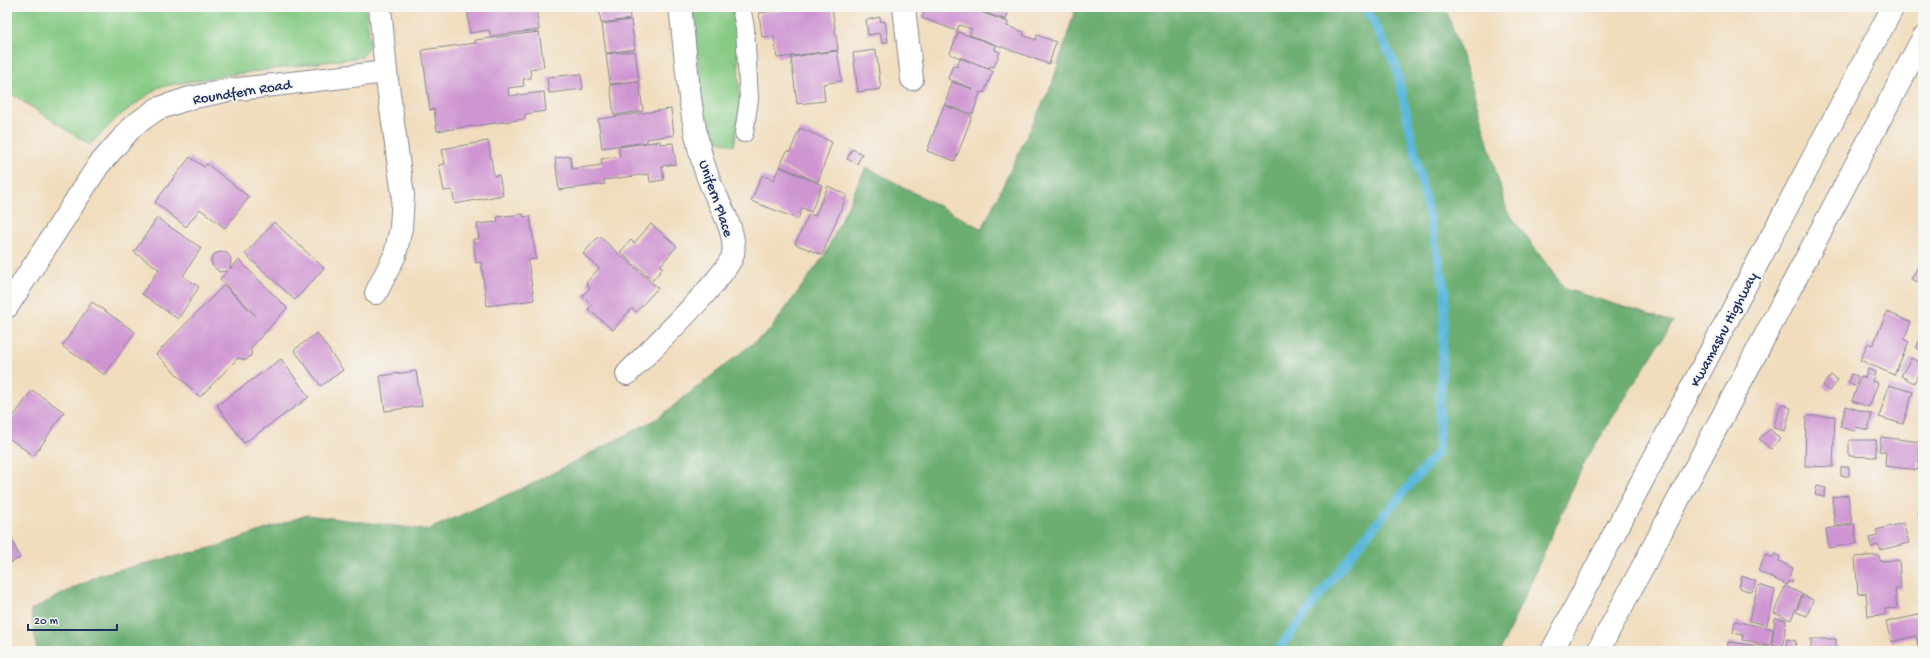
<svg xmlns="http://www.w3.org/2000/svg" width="1930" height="658" font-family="'Gochi Hand',sans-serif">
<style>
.green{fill:#86ca84;stroke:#507c71}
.forest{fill:#6cae72;stroke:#446e68}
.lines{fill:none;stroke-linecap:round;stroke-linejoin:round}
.stream{stroke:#5cb8da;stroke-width:9}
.building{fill:#cf95d2}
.service-casing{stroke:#86868e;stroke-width:20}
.minor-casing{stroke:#86868e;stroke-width:24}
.primary-casing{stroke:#86868e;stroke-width:24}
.service{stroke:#fff;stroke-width:18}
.minor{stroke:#fff;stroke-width:22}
.primary{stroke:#fff;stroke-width:22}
.labels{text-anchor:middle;stroke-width:4;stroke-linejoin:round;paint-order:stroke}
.street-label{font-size:15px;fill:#1b2f5e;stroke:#f6f6f2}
</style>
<rect width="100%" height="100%" fill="#f6f6f2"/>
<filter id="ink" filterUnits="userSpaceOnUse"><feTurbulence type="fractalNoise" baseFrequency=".025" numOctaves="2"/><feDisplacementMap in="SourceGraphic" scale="8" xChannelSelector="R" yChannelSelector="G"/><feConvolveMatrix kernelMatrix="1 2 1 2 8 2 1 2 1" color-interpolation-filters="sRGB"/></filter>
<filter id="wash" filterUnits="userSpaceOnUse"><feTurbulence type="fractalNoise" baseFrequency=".012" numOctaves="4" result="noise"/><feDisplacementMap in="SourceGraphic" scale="16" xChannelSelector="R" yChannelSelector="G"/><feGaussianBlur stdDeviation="0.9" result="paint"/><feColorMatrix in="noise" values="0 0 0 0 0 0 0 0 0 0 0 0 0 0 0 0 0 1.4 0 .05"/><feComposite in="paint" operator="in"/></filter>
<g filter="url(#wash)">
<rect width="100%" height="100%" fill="#f1ddbe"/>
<path class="green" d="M7 7H366L370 44 362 57 222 76 159 87 119 116 90 145 7 91Z
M692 7H732L737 36 740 109 734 146 706 136Z"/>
<path class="forest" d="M1076 7H1445L1469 76 1507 211 1565 289 1673 322 1585 461 1500 651H37L31 610 101 574 215 547 307 515 427 530 532 484 658 418 770 330 824 256 866 167 982 229 1052 84Z"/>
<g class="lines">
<path class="stream" d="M1277 651 1363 540 1438 452 1445 290 1396 66 1365 7"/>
</g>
<g id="blocks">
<path class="building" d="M467 7H536L539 30 491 36 489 30 470 33Z
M599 7H629L630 19 601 23Z
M759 7H779V8L759 11Z
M806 7H832L838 50 777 58 774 36 762 37 759 13Z
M926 7H959L958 10 964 12 966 7 1008 22 1007 26 1024 32 1023 35 1036 40 1037 35 1056 42 1049 64 969 35 972 29 959 25 957 31 922 18Z
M979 7H1010L1006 20 978 10Z
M880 17 881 22 885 21 888 42 882 43 880 33 868 35 866 20Z
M631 20 635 49 606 53 602 24Z
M539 32 544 67 530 69 531 78 523 79 524 86 508 88 509 96 544 92 546 111 525 114V119L437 131 434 109 430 110 422 50 476 43 475 40Z
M958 32 996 45 995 50 1000 52 994 67 990 66 989 68 950 54Z
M876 50 881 89 858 92 853 53Z
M635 51 639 81 610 84 606 54Z
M837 51 842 81 823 84 825 101 797 104 791 57Z
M960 58 993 71 984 93 980 92 973 114 945 105 952 82 973 89 948 79 953 65 957 67Z
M581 74 583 89 549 93 547 77Z
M639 82 643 111 614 115 610 85Z
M944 105 972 116 955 161 927 151Z
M671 109 674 135 647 139V142L602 148 598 119Z
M800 128 832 142 818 182 780 166 787 151 790 152Z
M488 141 494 176 499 175 503 195 455 204 452 190 444 191 439 165 445 164 442 149Z
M660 141V144L673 143 676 164 662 166 664 180 650 182 649 174 604 180 605 184 559 190 555 158 570 156 572 169 602 165 601 159 620 156 619 147Z
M852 149 862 154 857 164 847 159Z
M190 157 204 167 207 164 249 197 225 228 200 209 186 227 155 202Z
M779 167 822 185 811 212 802 208 798 219 751 201 762 175 774 180Z
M828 186 847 195 822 255 795 244 809 214 815 216Z
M523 214 524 217 530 216 536 259 528 260 534 300 487 306 481 262 476 263 473 239H479L477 224 498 222 497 217Z
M157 218 201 248 183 276 199 287 178 319 142 294 159 269 134 252Z
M274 222 324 268 295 300 245 254Z
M651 224 677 246 660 266 663 268 653 280 620 252 631 240 634 243Z
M599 236 658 288 636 312 632 308 613 330 588 309 592 305 582 296 590 288 586 283 599 268 583 254Z
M223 252 227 253 231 258 230 269 239 260 287 308 251 348V356L246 360 238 358 200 397 156 354 224 285 256 316 220 279 228 271 219 272 212 265 211 259 213 256 216 253Z
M1922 260 1923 261V285L1911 279Z
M92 302 135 332 105 375 62 346Z
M1887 312 1911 322 1904 339 1909 342 1894 375 1860 360 1868 343 1873 345Z
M317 333 343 370 321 386 294 350Z
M1921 338 1923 339V351L1916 348Z
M1911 358 1923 364 1914 383 1901 376Z
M281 359 309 397 244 443 217 405Z
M1868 369 1875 372 1872 381 1878 383 1869 407 1852 401 1861 376 1865 378Z
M416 371 422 406 385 411 380 376Z
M1851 374 1858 376 1856 385 1848 383Z
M1831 375 1838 381 1829 391 1823 386Z
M1889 385 1913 392 1903 424 1879 417Z
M32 390 64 412 34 456 7 437V426Z
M1781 404 1791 408 1785 431 1773 428Z
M1846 406 1872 414 1868 430 1856 427 1855 431 1840 427Z
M1806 416H1835L1833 467 1805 466Z
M1770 429 1780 439 1771 449 1759 439Z
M1881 437 1921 442 1918 470 1885 466 1886 452 1879 451Z
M1849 440H1876V457L1849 456Z
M1841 467H1849V476H1841Z
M1817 486 1826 488 1824 497 1815 495Z
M1848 495 1852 523 1835 525 1832 497Z
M1921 507 1923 508V517L1918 515Z
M1903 523 1909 543 1880 550 1879 545 1871 547 1869 538 1878 536 1876 530Z
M1854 524 1857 543 1829 548 1826 529Z
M7 529 20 558 7 564Z
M1766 554 1773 558 1774 554 1780 557 1779 561 1793 568 1789 577 1793 579 1792 583 1789 581 1787 585 1758 571Z
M1879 555 1880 561 1899 560 1901 589H1895L1897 608 1885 609V615L1868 616 1866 593 1858 594 1855 557Z
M1742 576 1756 581 1752 592 1739 588Z
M1758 585 1775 590 1767 625 1749 621Z
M1785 586 1802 594 1791 620 1774 613Z
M1803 595 1813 600 1807 616 1796 612Z
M1923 614V648L1919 649 1916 636 1891 642 1886 622Z
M1775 618 1786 620 1783 646 1772 645Z
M1735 621 1773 629 1770 645 1742 640 1743 635 1733 633Z
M1787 639 1796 641 1794 651 1785 650Z
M1811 639H1836V651H1811Z
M1728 642 1770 647 1769 651H1727Z"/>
</g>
</g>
<g filter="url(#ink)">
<use href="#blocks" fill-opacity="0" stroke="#86868e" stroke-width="1"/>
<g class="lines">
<defs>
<path id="service" d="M741 7 745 28 749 99 744 133"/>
<path id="minor" d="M904 7 912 79
M376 293 395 255 401 228 403 195 386 72 380 7
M7 307 98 166 133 126 157 109 190 98 230 90 386 72
M627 374C646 354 729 275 733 254 737 231 717 201 709 180 689 129 687 61 680 7"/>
<path id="primary" d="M1552 651 1893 7
M1598 651 1923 38"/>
</defs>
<use href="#service" class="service-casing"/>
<use href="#minor" class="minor-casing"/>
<use href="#primary" class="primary-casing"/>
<use href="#service" class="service"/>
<use href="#minor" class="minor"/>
<use href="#primary" class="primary"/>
</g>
</g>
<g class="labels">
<g class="street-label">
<text transform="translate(242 91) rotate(-9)" y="5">Roundfern Road</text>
<text transform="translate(717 198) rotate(71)" y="5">Unifern Place</text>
<text transform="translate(1723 329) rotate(-62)" y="5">Kwamashu Highway</text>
</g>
</g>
<rect width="1930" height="658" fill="none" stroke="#f6f6f2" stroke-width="24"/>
<path d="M28 624v6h89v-6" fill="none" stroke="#1b2f5e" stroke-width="2"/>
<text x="34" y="624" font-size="12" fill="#1b2f5e" stroke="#f6f6f2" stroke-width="3" paint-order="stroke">20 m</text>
</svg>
